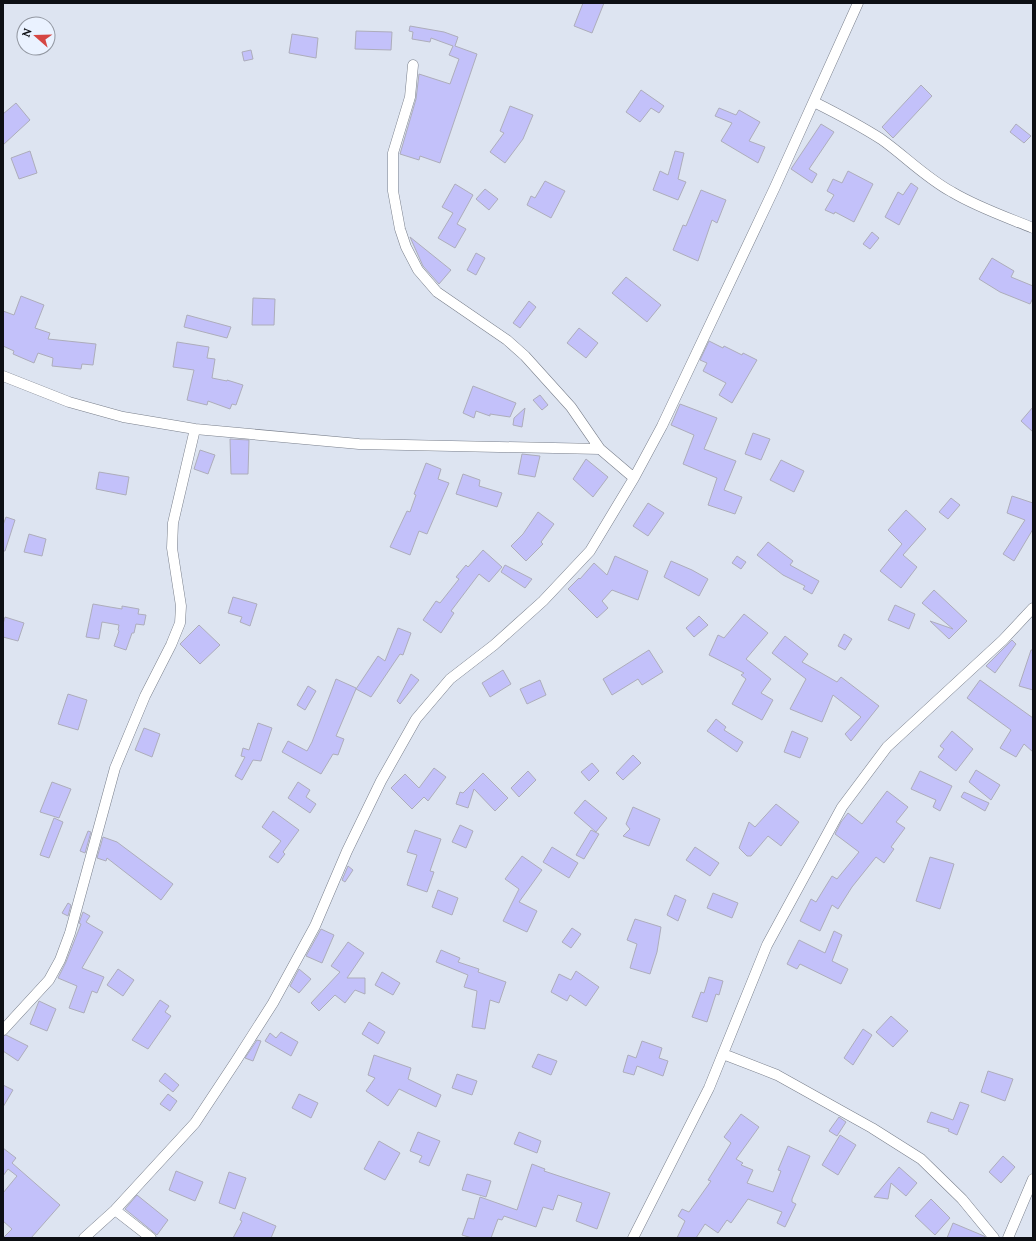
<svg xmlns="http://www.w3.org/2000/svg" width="1036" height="1241" font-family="Lora,serif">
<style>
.building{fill:#c3c1fa;stroke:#adadbb}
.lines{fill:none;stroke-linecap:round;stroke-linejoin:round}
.minor-casing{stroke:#797f8b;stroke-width:11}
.minor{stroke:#fff;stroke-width:10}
</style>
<rect width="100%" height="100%" fill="#dde4f1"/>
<path class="building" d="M583 3H604L592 33 574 26Z
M410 26 444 32 458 37 455 46 477 54 440 163 420 156 419 160 400 154 416 99 419 74 450 84 459 59 449 55 453 46 431 38 430 42 412 39 413 32 409 31Z
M356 31 392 32 391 50 355 49Z
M292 34 318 38 316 58 289 53Z
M251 50 253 59 244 61 242 52Z
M921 85 932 96 893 138 882 127Z
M641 90 664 106 659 113 651 108 640 122 626 112Z
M16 103 30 120 3 145V114Z
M510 106 533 115 523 139 505 163 490 152 504 133 500 131Z
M719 108 736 115 739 110 760 122 749 141 765 147 758 163 721 141 732 123 715 116Z
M821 124 834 132 809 169 817 174 812 183 791 169Z
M1016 124 1031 136 1024 143 1010 132Z
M30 151 37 173 19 179 11 158Z
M675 151 684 153 678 179 686 182 678 200 653 190 660 171 668 175Z
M848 171 873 184 854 222 835 212 834 214 825 210 834 195 827 191 833 179 842 183Z
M545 181 565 191 551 218 527 205 531 196 535 198Z
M911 183 918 188 899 225 885 217 898 192 903 195Z
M455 184 473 195 457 224 466 229 455 248 438 238 453 213 442 207Z
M485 189 498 199 489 210 476 199Z
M701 190 726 200 717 223 712 220 698 261 673 250 683 225 686 226Z
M872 232 879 238 870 249 863 244Z
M410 237 451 270 439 284 423 266Z
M476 253 485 258 476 275 467 270Z
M992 258 1014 271 1011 277 1033 286V298L1030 304 1000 292 979 279Z
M626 277 661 305 647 322 612 293Z
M21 296 44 305 35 328 50 333 48 339 96 344 93 365 82 364 81 369 52 366 53 358 38 353 34 363 13 354 14 351 3 346V311L14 315Z
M253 298 275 299 274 325H252Z
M529 301 536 307 520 328 513 323Z
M187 315 231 327 227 338 184 327Z
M579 328 598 343 586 358 567 343Z
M709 341 723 348 724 346 742 355 743 353 757 360 732 403 719 395 726 383 703 371 707 363 700 360Z
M177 342 209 347 207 358 215 359 212 378 227 381V380L243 385 236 405 232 404 230 409 208 401 207 405 187 400 194 370 173 367Z
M473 386 516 403 510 417 490 414V416L476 411 474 418 463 413Z
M540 395 548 405 542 410 533 400Z
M680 404 717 418 704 449 736 461 724 490 742 497 735 514 708 505 717 478 683 464 694 435 671 425Z
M1033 407V432L1021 421Z
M525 408 522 427 513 425 514 418Z
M753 433 770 439 761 460 745 454Z
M230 439 249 440 248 474H231Z
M200 450 215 455 208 474 194 469Z
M522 454 540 456 535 477 518 474Z
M586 459 608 477 593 497 573 479Z
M781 460 804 471 794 492 770 480Z
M426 463 441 469 438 479 449 483 427 534 419 531 410 555 390 547 407 511 410 512 416 495 414 494Z
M99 472 129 477 126 495 96 489Z
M463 474 480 480 479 486 502 493 497 507 456 494Z
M1012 496 1033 503V529L1014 561 1003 554 1025 520 1007 513Z
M951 498 960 505 948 519 939 512Z
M648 503 664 513 648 536 633 526Z
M906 510 926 529 903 555 917 567 901 588 880 571 902 544 888 530Z
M538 512 554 524 541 542 543 544 526 561 511 546 523 534Z
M6 517 15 520 5 551H3V525Z
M29 534 46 539 42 556 24 552Z
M768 542 793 561 790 565 819 581 812 594 803 589 805 586 783 575 757 555Z
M483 550 502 567 489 582 479 574 451 611 454 613 441 633 423 620 436 601 440 603 459 579 456 577 466 565 468 567Z
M615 556 648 571 638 600 612 590 602 601 608 608 597 618 568 589 579 578 580 579 594 563 607 575Z
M737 556 746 562 741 569 732 563Z
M671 561 692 570 708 579 699 596 664 577Z
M505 565 532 579 525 588 501 572Z
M934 590 967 621 949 639 930 621 953 629 922 603Z
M233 597 257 604 250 626 240 622 242 617 228 613Z
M93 604 110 607 122 609V606L139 609 138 614 146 615 144 625 136 624 134 633H132L126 650 114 646 119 631 118 630 119 625 102 622 99 639 86 637Z
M895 605 915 614 909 629 888 620Z
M744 614 768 633 746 659 771 679 761 693 773 700 762 720 732 704 746 679 741 675 744 673 709 655 718 635 724 638Z
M699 616 708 625 694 637 686 628Z
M5 617 24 623 18 641 3 637V624Z
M199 625 220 645 200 664 180 644Z
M398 628 411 633 403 655 400 654 371 697 356 689 336 736 344 739 338 755 333 754 321 774 282 752 288 741 307 751 312 742 336 679 356 688V689L378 656 385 661Z
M844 634 852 639 845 650 838 646Z
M785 636 808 654 802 662 837 682 841 677 879 706 851 741 845 734 861 717 833 695 822 722 790 709 806 679 772 653Z
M1012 640 1016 644 995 673 986 666Z
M649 650 663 672 642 685 638 679 612 695 603 679Z
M1031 650H1033V690L1019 686Z
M503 670 511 684 490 697 482 683Z
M411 674 419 680 400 704 397 701Z
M540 680 546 695 527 704 520 689Z
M980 680 1033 718V752L1024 744 1016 757 1000 748 1011 730 967 698Z
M308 686 316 691 305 710 297 705Z
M68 694 87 700 78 730 58 724Z
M716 719 726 727 724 730 743 742 737 752 707 731Z
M258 723 272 728 261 761 253 760 242 780 235 776 245 757 241 756 243 748 249 750Z
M144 728 160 734 152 757 135 750Z
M792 731 808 738 800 758 784 752Z
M952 731 973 749 956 771 938 757 944 749 940 746Z
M633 755 641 763 623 780 616 773Z
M592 763 599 771 589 781 581 772Z
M434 768 446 777 428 801 424 797 412 809 391 788 405 774 419 788Z
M976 770 1000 785 991 800 969 782Z
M528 771 536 780 519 797 511 788Z
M920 771 952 786 940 811 933 807 936 800 911 789Z
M483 773 508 798 495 811 474 789 468 808 456 804 460 792 463 793Z
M52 782 71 789 59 818 40 812Z
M298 782 310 790 306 797 316 804 310 813 288 798Z
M887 791 908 807 896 822 905 828 891 847 894 849 884 863 876 857 852 887 838 909 832 905 820 931 800 921 811 899 816 902 832 876 837 879 859 852 835 834 841 822 848 813 862 824Z
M964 792 989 803 985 811 961 797Z
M585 800 607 818 596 832 574 813Z
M776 804 799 822 781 846 768 836 751 856H747L739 848 749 822 755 827Z
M633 807 660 819 649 846 623 836 630 829 626 824Z
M273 811 299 830 283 852 285 854 278 863 269 857 281 841 262 827Z
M54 818 63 822 49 858 40 855Z
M460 825 473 831 466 848 452 842Z
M415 830 441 839 430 871 434 872 427 892 407 885 417 855 407 852Z
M591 830 599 834 584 859 576 855Z
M88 831 91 832 85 853 80 851Z
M103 837 117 842 173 884 161 900 107 858 106 861 97 858Z
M552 847 578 863 569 878 543 862Z
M695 847 719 863 710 876 686 860Z
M522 856 542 870 519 902 537 911 527 932 503 921 519 889 505 879Z
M930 857 954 864 940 909 916 901Z
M348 866 353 870 345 882 342 880Z
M438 890 458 898 452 915 432 907Z
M713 893 738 903 732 918 707 908Z
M675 895 686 900 678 921 667 915Z
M68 903 71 905 68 916 62 913Z
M83 912 90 916 86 922 103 932 82 968 104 977 97 993 92 991 84 1013 69 1008 77 986 58 978 66 962 81 924 79 923Z
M635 919 661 927 657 952 650 974 630 968 637 944 627 940Z
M572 928 581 934 571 948 562 942Z
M321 929 334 935 322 963 306 956Z
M834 931 842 935 832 961 848 969 841 984 800 964 797 969 787 964 799 940 825 953Z
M348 942 364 953 347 978H365V994L355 990 345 1003 335 995 319 1011 311 1003 340 972 331 966Z
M441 950 460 958 458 962 479 969 478 972 506 982 499 1003 490 1000 485 1029 472 1027 477 991 464 987 468 975 436 962Z
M118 969 134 980 123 996 107 985Z
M299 969 311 979 299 993 290 986Z
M576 971 599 987 586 1006 570 995 567 1001 551 992 559 974 571 980Z
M382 972 400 983 393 995 375 985Z
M709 977 723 981 719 995 716 994 707 1022 692 1017 701 992 704 993Z
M160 1000 169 1006 165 1012 171 1016 148 1049 132 1040Z
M39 1001 56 1009 47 1031 30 1024Z
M891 1016 908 1031 893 1047 876 1032Z
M369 1022 385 1032 378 1044 362 1034Z
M863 1029 872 1035 853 1065 844 1058Z
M281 1032 298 1042 291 1056 265 1041 270 1033 276 1038Z
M6 1035 28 1046 18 1061 3 1051V1036Z
M257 1040 261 1041 253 1061 245 1058Z
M642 1041 662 1048 659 1058 668 1061 663 1076 637 1066 634 1075 623 1072 628 1055 636 1058Z
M538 1054 557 1061 551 1075 532 1067Z
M374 1055 411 1068 408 1079 441 1095 436 1107 399 1089 388 1106 366 1091 375 1078 368 1075Z
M988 1071 1013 1079 1005 1101 981 1092Z
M165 1073 179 1085 173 1092 159 1081Z
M457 1074 477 1081 472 1095 452 1088Z
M3 1085 13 1090 3 1107Z
M168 1094 177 1101 170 1111 160 1104Z
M299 1094 318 1103 311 1118 292 1108Z
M960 1102 969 1105 957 1135 948 1131 949 1129 927 1122 931 1112 953 1120Z
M741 1114 759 1127 736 1159 743 1163 741 1165 753 1170 747 1183 773 1192 781 1171 778 1170 788 1146 810 1156 792 1199V1202L796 1204 785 1227 777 1223 782 1212 748 1199 731 1223 727 1220 718 1233 705 1224 696 1238H677L685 1221 678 1216 682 1209 689 1212 711 1181 708 1180 731 1143 724 1137Z
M839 1117 846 1122 837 1136 829 1131Z
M418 1132 440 1141 429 1166 419 1162 422 1156 410 1151Z
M519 1132 541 1141 537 1153 514 1144Z
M840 1135 856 1145 838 1175 822 1165Z
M379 1141 400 1153 385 1180 364 1169Z
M3 1148 16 1158 12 1163 60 1205 31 1238H3L12 1229 3 1221V1193L17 1176 8 1169 3 1176Z
M1003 1156 1015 1167 1001 1183 989 1172Z
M532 1164 545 1169 544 1171 610 1193 597 1229 576 1221 582 1203 558 1195 553 1210 543 1207 536 1227 504 1216 502 1220 498 1219 491 1238H472L462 1235 468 1218 474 1219 480 1197 517 1210Z
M899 1167 917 1183 906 1196 891 1183 888 1199 874 1197Z
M176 1171 203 1182 195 1201 169 1190Z
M229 1172 246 1178 235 1209 219 1203Z
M467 1174 491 1181 486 1197 462 1190Z
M137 1195 168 1220 157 1235 125 1209Z
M931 1199 950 1218 935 1235 915 1216Z
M243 1212 276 1226 271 1238H233L242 1221 240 1220Z
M953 1223 984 1236 986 1238H947Z"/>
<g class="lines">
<defs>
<path id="minor" d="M413 65 410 97 393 153V191L400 229 406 247 418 270 437 292 507 340 525 356 571 407 600 449 634 478
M814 102C836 113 859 125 881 139 905 156 926 178 952 192 977 207 1006 217 1033 228
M3 376 69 402 123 417 195 429 359 444 600 449
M3 1030 49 980 60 960 70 933 115 768 145 696 171 645 180 623 181 606 172 548 173 523 195 429
M723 1054 777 1075 872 1128 921 1159 962 1199 994 1238
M115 1210 151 1238
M84 1238 115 1210 195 1123 236 1061 273 1003 315 926 347 851 381 781 416 719 450 679 494 645 543 601 590 551 634 478 662 426 775 187 858 3
M633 1238 709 1088 767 945 842 807 887 747 1003 640 1033 608
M1008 1238 1033 1179"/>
</defs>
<use href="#minor" class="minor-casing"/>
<use href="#minor" class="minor"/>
</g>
<rect width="1036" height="1241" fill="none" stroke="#0d0f14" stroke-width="8"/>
<g transform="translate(36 36) rotate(290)"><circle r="19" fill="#eaf2ff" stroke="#9297a1"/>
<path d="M0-3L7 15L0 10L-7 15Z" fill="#d54643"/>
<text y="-6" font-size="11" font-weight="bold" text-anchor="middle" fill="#0d0f14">N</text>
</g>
</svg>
